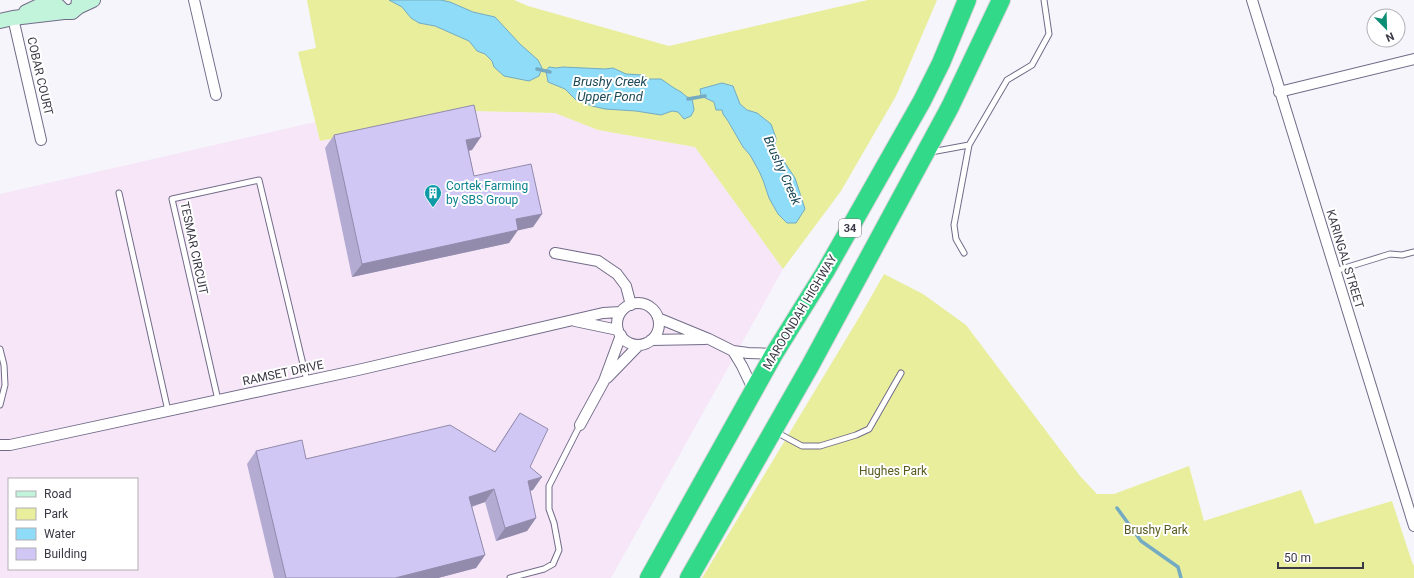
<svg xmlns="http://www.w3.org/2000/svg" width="1414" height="578" font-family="Roboto,sans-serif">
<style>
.industrial{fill:#f6e6f8;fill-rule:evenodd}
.green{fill:#e8ee9c}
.water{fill:#8edcf7;stroke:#75abc2}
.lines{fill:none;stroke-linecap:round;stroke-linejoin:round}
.stream{stroke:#75abc2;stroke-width:3.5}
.lane-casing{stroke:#726c88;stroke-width:7}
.street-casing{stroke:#726c88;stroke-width:12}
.secondary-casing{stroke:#726c88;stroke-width:16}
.highway-casing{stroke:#d4d3d6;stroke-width:20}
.lane{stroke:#fff;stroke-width:5}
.street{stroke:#fff;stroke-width:10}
.secondary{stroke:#c2f4dc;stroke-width:14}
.highway{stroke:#32d989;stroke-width:18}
.wall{fill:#b4abd3}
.shaded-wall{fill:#928bac}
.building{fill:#d1c7f5;stroke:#928bac}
.labels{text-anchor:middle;stroke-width:4;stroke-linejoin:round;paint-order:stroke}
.shield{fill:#fff;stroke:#76747d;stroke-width:1}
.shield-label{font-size:11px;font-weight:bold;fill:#3b3845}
.street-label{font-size:12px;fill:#3b3845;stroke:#fff}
.culture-label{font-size:12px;fill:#0d838f;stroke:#fff;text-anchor:start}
.park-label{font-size:12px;fill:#595c20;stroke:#fff}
.water-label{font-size:13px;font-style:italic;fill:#1c4958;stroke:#fff}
</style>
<rect width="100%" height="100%" fill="#f6f5fb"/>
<path class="industrial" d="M474 111 555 113 598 130 695 147 783 269 611 578H0V194L315 122 320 141ZM9 479H137V569H9Z"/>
<path class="green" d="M307 0H514L528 6 669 46 868 0H937L896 96 841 191 783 269 695 147 598 130 555 113 474 111 320 141 298 52 316 48Z
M884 274 923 294 966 325 1080 476 1097 494H1114L1189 466 1204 521 1301 490 1315 524 1392 501 1412 562 1414 566V578H702L863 311Z"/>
<path class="water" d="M389 0H441L450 2 473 12 495 17 520 44 538 60 542 68 539 76 529 81 504 76 494 67 492 61 485 54 477 51 469 41 435 26 419 23 411 18 402 7Z
M549 67 556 68 563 67 605 69 613 68 626 74 643 75 649 79H661L674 88 681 92 687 97 692 98 694 110 691 116 684 119 678 112 672 111 661 115 636 111 605 109 592 106 576 100 565 89 548 82 546 71Z
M722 83 733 86 740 104 747 110 757 113 771 124 776 138 775 148 795 178 805 209 796 223H787L778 214 769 198 763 180 759 171 750 155 743 147 728 121 723 114 722 110H716L714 102 701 96 700 89Z"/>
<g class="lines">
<path class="stream" d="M537 69 550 72
M688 99 705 96
M1117 508 1141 541 1178 567 1181 578"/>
<defs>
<path id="lane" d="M931 152 969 145
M119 193 168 411
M964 253 956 239 954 225 969 145 1007 80 1032 65 1049 34 1044 0
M1335 271 1390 254 1402 255 1414 252
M0 349 4 365 5 385 0 405
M218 400 172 199 259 180 307 381
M776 432 802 446H820L856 435 869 429 901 373
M510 578 544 569 553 564 559 550 554 523 549 509V486L580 425"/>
<path id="street" d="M194 0 216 95
M1252 0 1414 526
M13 18 41 140
M1279 92 1414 59
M555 253 598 261 617 274 626 286 631 305
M617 324a21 21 0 1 1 42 0a21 21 0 1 1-42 0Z
M658 318 709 339 733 351 748 353 774 354
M575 321 618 330
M651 340 705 339
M733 351 742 366 754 391
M607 378 639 345
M580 425 604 381 621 335
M0 445H10L358 370 603 313 621 312"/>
<path id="secondary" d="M58 6 64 12H72L78 7 79 0
M78 7 93 0
M26 12 52 0
M0 21 13 18 64 12"/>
<path id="highway" d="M649 578 774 354 825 272 922 101 941 63 967 0
M689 578 810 366 950 107 1001 0"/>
</defs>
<use href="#lane" class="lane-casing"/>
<use href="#street" class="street-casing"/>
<use href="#secondary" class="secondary-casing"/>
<use href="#highway" class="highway-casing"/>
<use href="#lane" class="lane"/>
<use href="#street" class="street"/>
<use href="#secondary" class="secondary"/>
<use href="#highway" class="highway"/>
</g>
<path class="wall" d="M334 135 472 150 469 151 474 176 542 214 533 227 518 230 509 243 352 277 325 148Z
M520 413 530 467 533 490 530 491 536 518 527 531 496 541 485 502 472 507 485 555 476 568 438 578H274L247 464 256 451 306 459 495 451 511 426Z"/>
<path class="shaded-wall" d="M481 137 472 150 457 153 466 140Z
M542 214 533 227 507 233 516 219Z
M518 230 509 243 352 277 362 264Z
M542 477 533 490 518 494 528 481Z
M494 489 485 502 460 510 469 497Z
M536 518 527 531 496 541 505 528Z
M485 555 476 568 438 578H395Z"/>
<path class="building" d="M474 105 481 137 466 140 474 176 531 164 542 214 516 219 518 230 362 264 334 135Z
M520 413 548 429 530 467 542 477 528 481 536 518 505 528 494 489 469 497 485 555 395 578H286L256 451 302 440 306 459 450 425 495 452Z"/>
<defs>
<symbol id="building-pin" viewBox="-11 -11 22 30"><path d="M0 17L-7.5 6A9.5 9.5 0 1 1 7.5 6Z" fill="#0f9aa8" stroke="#fff"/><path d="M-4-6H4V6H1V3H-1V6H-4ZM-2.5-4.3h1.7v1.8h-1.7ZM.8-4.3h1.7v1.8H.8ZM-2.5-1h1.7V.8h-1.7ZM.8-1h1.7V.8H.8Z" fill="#fff"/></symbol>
</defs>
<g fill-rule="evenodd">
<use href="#building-pin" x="423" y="183" width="20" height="27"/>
</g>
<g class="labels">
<rect class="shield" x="839" y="219" width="22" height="18" rx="3"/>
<g class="shield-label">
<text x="850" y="232">34</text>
</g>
<g class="street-label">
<text transform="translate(40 76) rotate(77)" y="4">COBAR COURT</text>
<text transform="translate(194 248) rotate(78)" y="4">TESMAR CIRCUIT</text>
<text transform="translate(1345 259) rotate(73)" y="4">KARINGAL STREET</text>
<text transform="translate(800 312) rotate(-59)" y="4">MAROONDAH HIGHWAY</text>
<text transform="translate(283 373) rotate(-12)" y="4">RAMSET DRIVE</text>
</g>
<g class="culture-label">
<text x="446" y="190">Cortek Farming<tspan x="446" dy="14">by SBS Group</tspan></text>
</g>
<g class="park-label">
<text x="893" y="475">Hughes Park</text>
<text x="1156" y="534">Brushy Park</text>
</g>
<g class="water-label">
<text x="610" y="86">Brushy Creek<tspan x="610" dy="15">Upper Pond</tspan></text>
<text transform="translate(783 170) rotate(66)" y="5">Brushy Creek</text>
</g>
</g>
<rect x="8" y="478" width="130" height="92" fill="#ffffff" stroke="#b1afb5"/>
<rect x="16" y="491" width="20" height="6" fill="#c2f4dc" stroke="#b1afb5"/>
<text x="44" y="498" font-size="12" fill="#3b3845">Road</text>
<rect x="16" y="508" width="20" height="12" fill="#e8ee9c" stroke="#b1afb5"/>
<text x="44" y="518" font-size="12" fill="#3b3845">Park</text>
<rect x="16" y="528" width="20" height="12" fill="#8edcf7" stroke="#b1afb5"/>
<text x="44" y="538" font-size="12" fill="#3b3845">Water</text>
<rect x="16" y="548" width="20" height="12" fill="#d1c7f5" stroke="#b1afb5"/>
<text x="44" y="558" font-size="12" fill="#3b3845">Building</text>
<g transform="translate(1386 28) rotate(157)"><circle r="19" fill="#ffffff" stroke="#b1afb5"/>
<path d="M0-3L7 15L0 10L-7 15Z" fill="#0c8e74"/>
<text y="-6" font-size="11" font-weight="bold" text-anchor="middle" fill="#3b3845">N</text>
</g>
<path d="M1278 562v6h85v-6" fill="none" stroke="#3b3845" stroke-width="2"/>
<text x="1284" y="562" font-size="12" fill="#3b3845" stroke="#ffffff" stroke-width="3" paint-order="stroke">50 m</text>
</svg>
